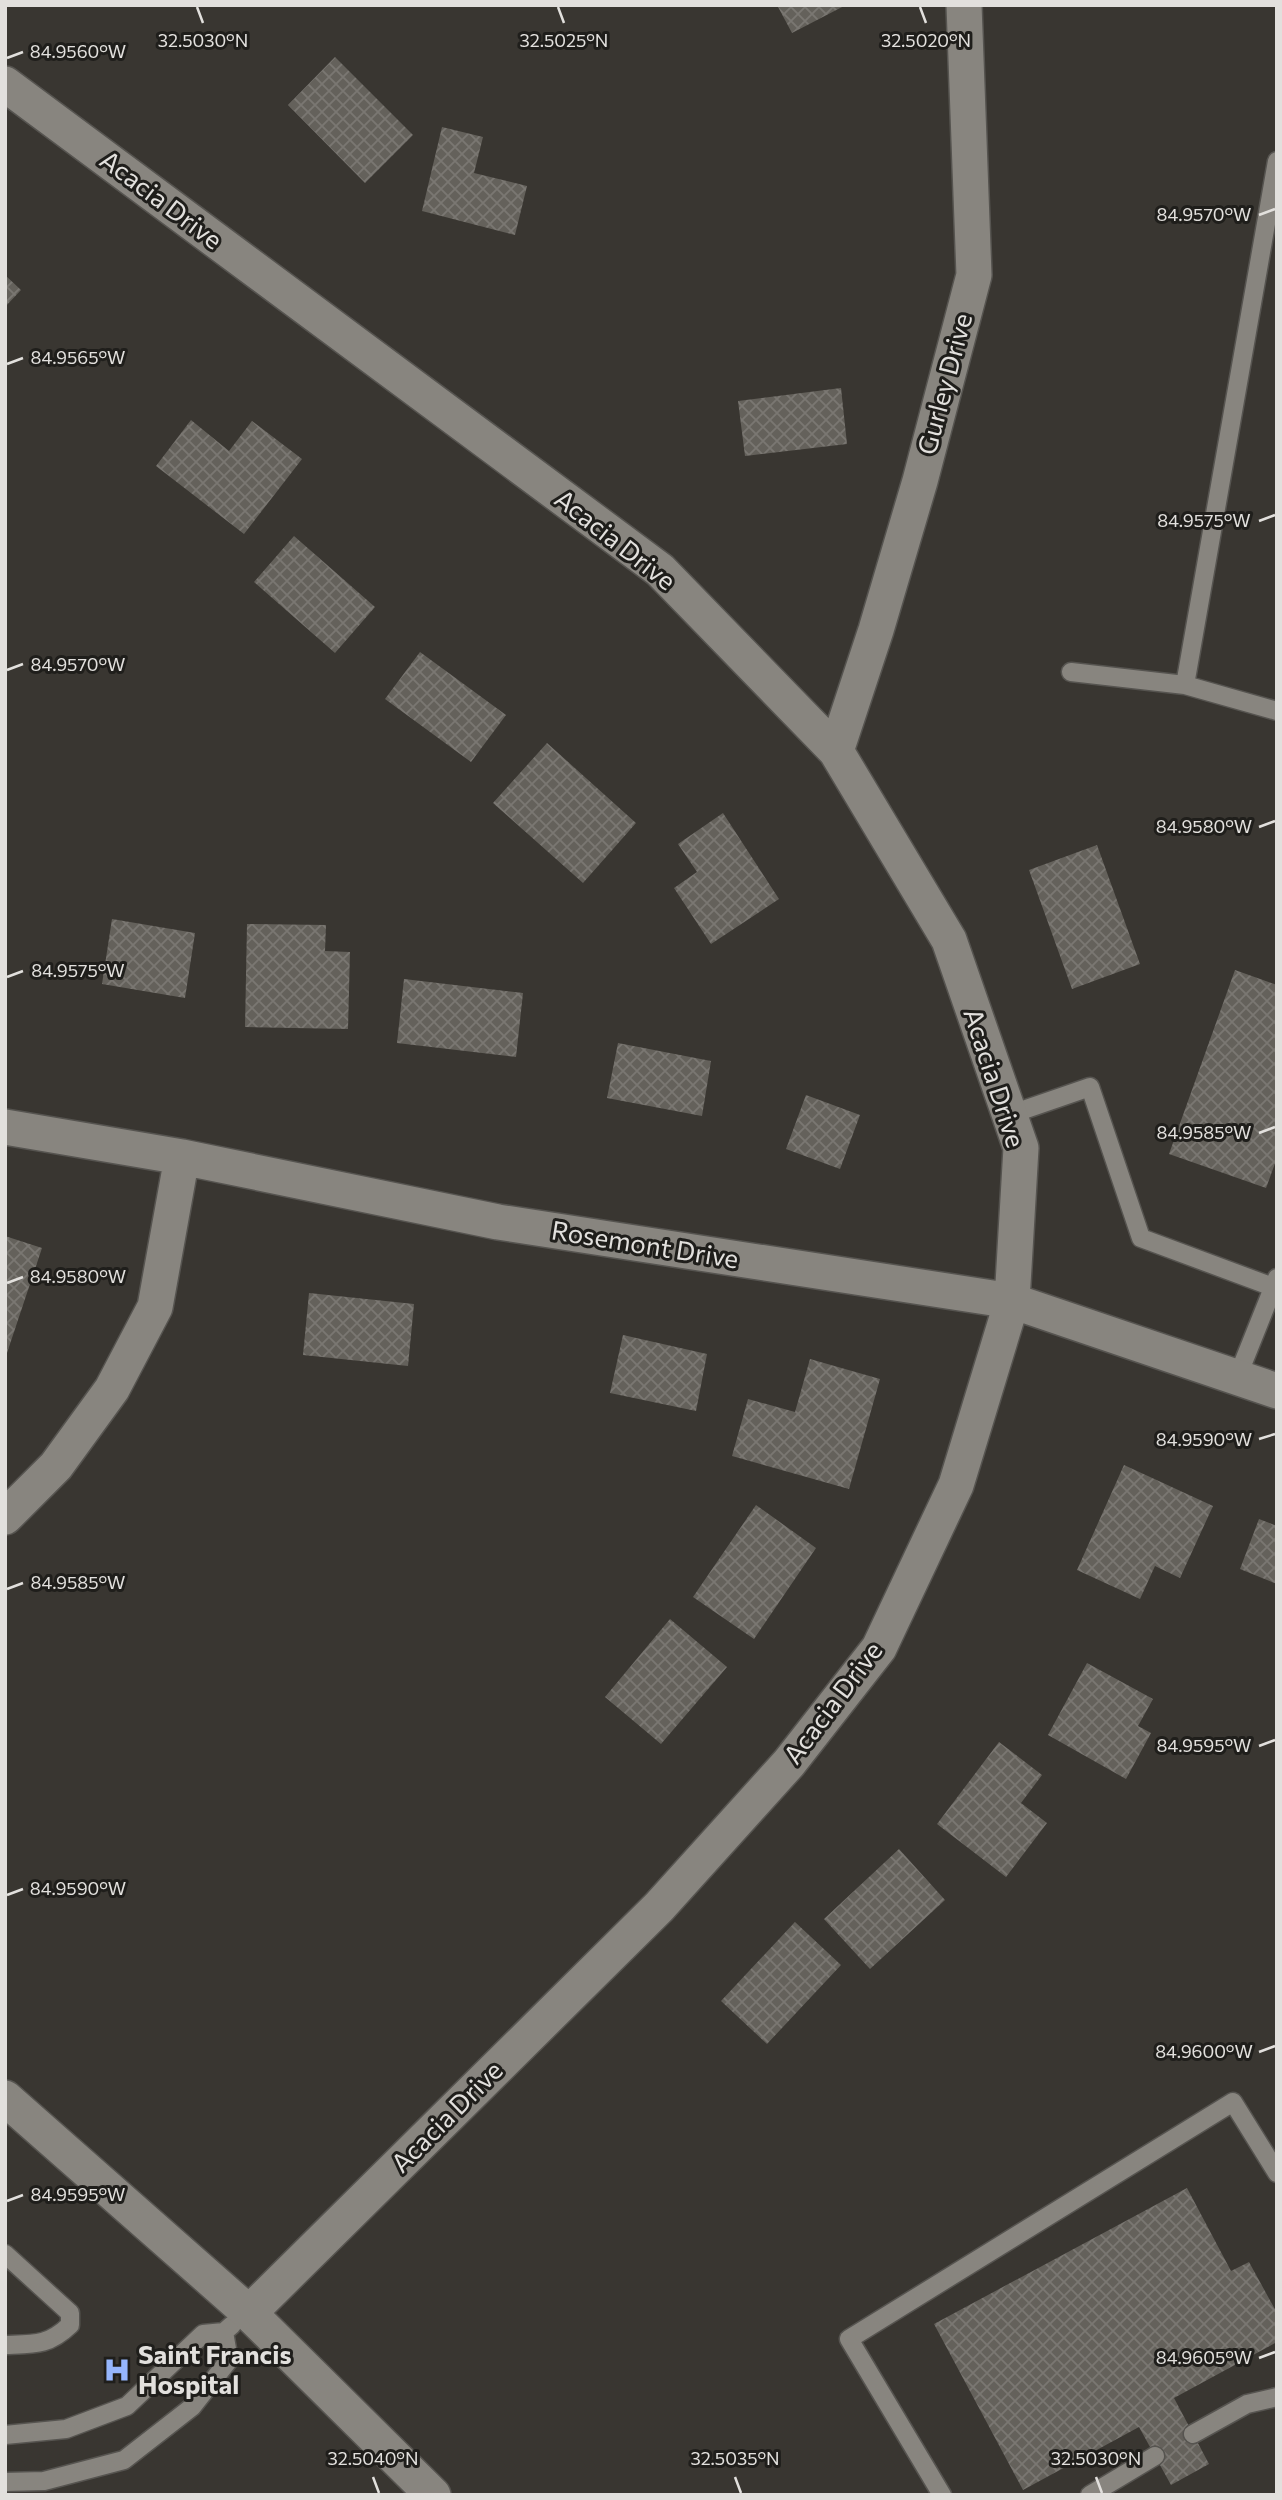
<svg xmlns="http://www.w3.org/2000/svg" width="1282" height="2500" font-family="Commissioner,sans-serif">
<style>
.building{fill:url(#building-cross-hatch)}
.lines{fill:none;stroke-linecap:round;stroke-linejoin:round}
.service-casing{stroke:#565450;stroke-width:21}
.minor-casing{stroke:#565450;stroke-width:38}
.service{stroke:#88857f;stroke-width:18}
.minor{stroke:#88857f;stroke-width:35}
.ticks{fill:none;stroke:#e2e0dd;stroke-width:2.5}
.labels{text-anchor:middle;stroke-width:6;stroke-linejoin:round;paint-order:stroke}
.street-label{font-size:26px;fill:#e2e0dd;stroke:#1f1e1b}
.poi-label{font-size:26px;font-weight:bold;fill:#e2e0dd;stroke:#1f1e1b;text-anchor:start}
.ticks-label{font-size:18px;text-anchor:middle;fill:#e2e0dd;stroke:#1f1e1b;stroke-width:6;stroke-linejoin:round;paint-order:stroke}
</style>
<defs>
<pattern id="building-cross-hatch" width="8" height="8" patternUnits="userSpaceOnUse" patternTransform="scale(1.75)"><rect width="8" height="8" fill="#64615b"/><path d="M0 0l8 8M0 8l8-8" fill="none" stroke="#7a7772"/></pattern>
</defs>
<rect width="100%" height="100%" fill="#393631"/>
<path class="building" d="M777 5H846L792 33Z
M335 57 413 135 365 183 288 105Z
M442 127 483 137 474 173 527 186 515 235 422 211Z
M5 275 21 290 5 307Z
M841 388 847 444 745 456 738 401Z
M191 420 229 451 252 421 302 459 244 534 156 466Z
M294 536 375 607 335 653 254 582Z
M420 652 506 715 471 762 385 699Z
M547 743 636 823 583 883 493 803Z
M723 813 779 899 711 944 674 888 697 872 678 844Z
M1097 845 1140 964 1072 989 1029 870Z
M112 919 195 933 185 998 102 984Z
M247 924 326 925 325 951 350 952 348 1029 245 1027Z
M1235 970 1277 985V1158L1266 1188 1169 1154Z
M404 979 523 993 516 1057 397 1043Z
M618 1043 711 1061 702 1116 607 1098Z
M806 1095 860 1115 840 1169 786 1149Z
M5 1236 42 1248 6 1356H5Z
M309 1293 414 1304 408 1366 303 1355Z
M623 1335 707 1354 696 1411 610 1393Z
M810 1359 880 1379 849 1489 732 1456 748 1399 795 1412Z
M1124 1465 1213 1506 1180 1578 1155 1566 1140 1599 1077 1570Z
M756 1505 816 1548 754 1639 693 1597Z
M1259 1519 1277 1526V1584L1240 1569Z
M670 1619 727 1667 661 1744 605 1697Z
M1087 1663 1153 1699 1138 1726 1151 1733 1126 1779 1048 1735Z
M999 1742 1042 1775 1021 1803 1047 1823 1006 1877 937 1824Z
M899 1849 945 1900 870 1969 824 1919Z
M795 1922 841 1965 767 2044 721 2001Z
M1187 2188 1231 2271 1249 2262 1277 2313V2342L1174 2398 1209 2464 1171 2485 1139 2427 1023 2490 934 2324Z"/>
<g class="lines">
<defs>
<path id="service" d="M1277 161 1185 685 1277 711
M1071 672 1185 685
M1009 1115 1090 1087 1141 1238 1273 1287
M1237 1378 1277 1278
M5 2254 70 2313V2325C48 2346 34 2344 5 2345
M1193 2434 1247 2404 1277 2397
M5 2435 66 2429 127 2406 203 2334 224 2332 232 2325
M5 2482 44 2481 124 2460 192 2407 229 2360 224 2332
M942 2495 849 2339 1233 2102 1277 2173
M1090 2495 1155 2456"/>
<path id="minor" d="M5 84 660 570 836 751 949 940 1021 1148 1012 1301 956 1485 879 1648 789 1763 659 1907 249 2313
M836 751 876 630 920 481 974 275 964 5
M5 1127 182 1157 498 1222 1012 1301 1277 1391
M5 1517 56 1466 112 1389 155 1307 182 1157
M5 2098 249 2313 433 2495"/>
</defs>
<use href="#service" class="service-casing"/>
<use href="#minor" class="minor-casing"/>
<use href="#service" class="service"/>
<use href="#minor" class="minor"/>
</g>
<path class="ticks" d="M197 7 203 23M558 7 564 23M920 7 926 23M7 58 23 52M1259 215 1275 209M7 364 23 358M1259 521 1275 515M7 670 23 664M1259 827 1275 821M7 977 23 971M1259 1133 1275 1127M7 1283 23 1277M1259 1439 1275 1434M7 1589 23 1583M1259 1746 1275 1740M7 1895 23 1889M1259 2052 1275 2046M7 2201 23 2195M1259 2358 1275 2352M373 2477 379 2493M735 2477 741 2493M1096 2477 1102 2493"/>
<defs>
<symbol id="hospital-bare" viewBox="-9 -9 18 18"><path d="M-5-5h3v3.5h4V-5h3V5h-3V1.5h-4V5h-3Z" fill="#96b6fd" stroke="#1f1e1b" stroke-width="2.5" paint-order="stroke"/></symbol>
</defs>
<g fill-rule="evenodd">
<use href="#hospital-bare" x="98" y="2351" width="38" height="38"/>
</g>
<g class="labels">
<g class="street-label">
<text transform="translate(161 200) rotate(37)" y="9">Acacia Drive</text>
<text transform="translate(945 384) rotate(-75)" y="9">Gurley Drive</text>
<text transform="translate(615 540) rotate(38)" y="9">Acacia Drive</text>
<text transform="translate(994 1078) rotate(72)" y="9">Acacia Drive</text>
<text transform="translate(645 1245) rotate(9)" y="9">Rosemont Drive</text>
<text transform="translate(833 1703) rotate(-53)" y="9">Acacia Drive</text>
<text transform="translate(447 2117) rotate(-45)" y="9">Acacia Drive</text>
</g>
<g class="poi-label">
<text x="138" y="2364">Saint Francis<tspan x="138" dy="30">Hospital</tspan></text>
</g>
</g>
<g class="ticks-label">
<text x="203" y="47">32.5030°N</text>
<text x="564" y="47">32.5025°N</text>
<text x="926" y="47">32.5020°N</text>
<text x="78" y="58">84.9560°W</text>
<text x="1204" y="221">84.9570°W</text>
<text x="78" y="364">84.9565°W</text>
<text x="1204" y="527">84.9575°W</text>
<text x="78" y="671">84.9570°W</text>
<text x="1204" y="833">84.9580°W</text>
<text x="78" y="977">84.9575°W</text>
<text x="1204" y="1139">84.9585°W</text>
<text x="78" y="1283">84.9580°W</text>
<text x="1204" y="1446">84.9590°W</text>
<text x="78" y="1589">84.9585°W</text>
<text x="1204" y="1752">84.9595°W</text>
<text x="78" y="1895">84.9590°W</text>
<text x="1204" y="2058">84.9600°W</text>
<text x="78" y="2201">84.9595°W</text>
<text x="1204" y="2364">84.9605°W</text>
<text x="373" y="2465">32.5040°N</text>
<text x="735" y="2465">32.5035°N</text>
<text x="1096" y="2465">32.5030°N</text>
</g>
<rect width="1282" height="2500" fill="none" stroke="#e2e0dd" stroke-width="14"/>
</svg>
